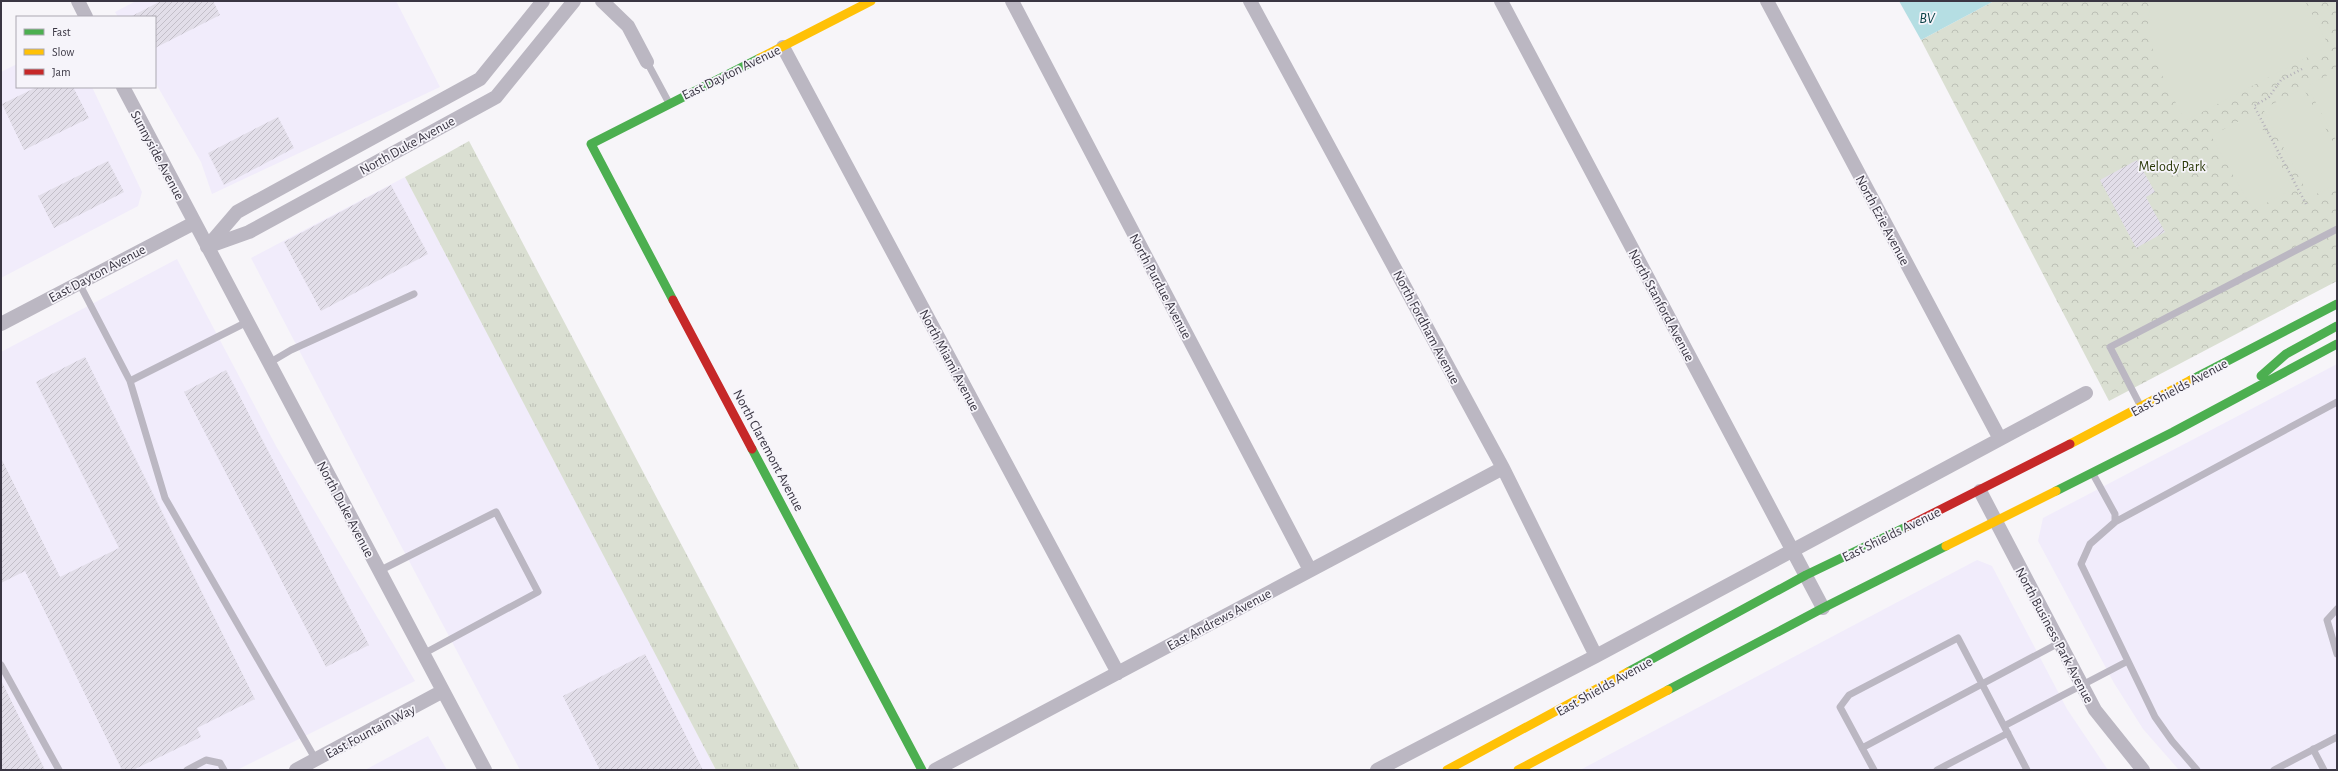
<svg xmlns="http://www.w3.org/2000/svg" width="2338" height="771" font-family="'Alegreya Sans',sans-serif">
<style>
.built{fill:#f1ecfb}
.grass{fill:url(#grass-tufts)}
.park{fill:url(#park-crowns)}
.garden{fill:#dadfd2}
.water{fill:#b5dee3}
.building{fill:url(#building-hatch)}
.lines{fill:none;stroke-linecap:round;stroke-linejoin:round}
.path{stroke:#b3b0b9;stroke-width:2.5;stroke-dasharray:1 3;stroke-linecap:butt}
.lane{stroke:#bbb7c2;stroke-width:7}
.street{stroke:#bbb7c2;stroke-width:14}
.fast{stroke:#4caf50;stroke-width:9}
.slow{stroke:#ffc107;stroke-width:9}
.jam{stroke:#c62828;stroke-width:9}
.labels{text-anchor:middle;stroke-width:3.5;stroke-linejoin:round;paint-order:stroke}
.street-label{font-size:14px;fill:#3a3643;stroke:#f6f4fa}
.park-label{font-size:14px;fill:#2a3807;stroke:#f6f4fa}
.water-label{font-size:15px;font-style:italic;fill:#0b4347;stroke:#f6f4fa}
</style>
<defs>
<pattern id="grass-tufts" width="24" height="20" patternUnits="userSpaceOnUse"><rect width="24" height="20" fill="#dadfd2"/><path d="M3 7l-1-3M5 7V3M7 7l1-3M15 17l-1-3M17 17v-4M19 17l1-3" fill="none" stroke="#bcc0b6"/></pattern>
<pattern id="park-crowns" width="20" height="18" patternUnits="userSpaceOnUse"><rect width="20" height="18" fill="#dadfd2"/><path d="M2 6a3 3 0 1 1 6 0M12 15a3 3 0 1 1 6 0" fill="none" stroke="#bcc0b6"/></pattern>
<pattern id="building-hatch" width="6" height="6" patternUnits="userSpaceOnUse"><rect width="6" height="6" fill="#e2dee9"/><path d="M-1 1l2-2M0 6l6-6M5 7l2-2" fill="none" stroke="#c3bfc9"/></pattern>
</defs>
<rect width="100%" height="100%" fill="#f7f5f9"/>
<path class="built" d="M136 1H396L440 87 212 194 201 162 155 82V17H118L115 12Z
M17 64V87H92L142 192 138 206 1 278V72Z
M405 177 642 628 716 770H520L399 542 251 258Z
M177 259 276 446 415 681 237 770H1V352Z
M2337 364V770H2179L2143 729 2114 683 2038 541 2043 518Z
M1977 560 1992 566 2067 709 2108 770H1580Z
M428 736 447 770H365Z"/>
<path class="grass" d="M469 141 800 770H716L405 177Z"/>
<path class="park" d="M1994 1H2335L2337 5V281L2109 401 1921 40Z"/>
<path class="garden" d="M2150 1H2305L2329 46 2185 121 2155 61 2148 26Z
M2337 70V142L2307 86Z
M2303 88 2337 149V184L2310 197 2263 109Z
M2254 113 2293 189 2253 210 2211 136Z"/>
<path class="water" d="M1899 1H1994L1921 40Z"/>
<path class="building" d="M161 1H213L220 15 155 48V17H130Z
M37 87H73L89 118 24 150 2 104Z
M278 117 294 148 224 185 208 153Z
M2137 160 2155 192 2146 197 2165 232 2136 248 2100 180Z
M108 161 124 192 54 228 38 196Z
M391 185 428 254 321 311 284 242Z
M85 357 255 699 197 728 201 737 133 770H122L25 571 1 583V458L60 577 119 548 36 382Z
M226 370 369 645 326 667 184 392Z
M645 654 703 770H600L563 696Z
M1 680 45 770H1Z"/>
<g class="lines">
<path class="path" d="M2302 69 2281 80 2269 97 2254 106 2306 204"/>
<path class="lane" d="M647 62 669 103
M79 283 130 381 247 322
M269 363 291 350 414 294
M130 381 165 498 316 760
M2140 405 2110 347 2337 229
M2093 474 2115 514V522L2090 544 2081 564 2155 717 2172 741 2197 770
M2115 522 2337 402
M379 571 496 512 538 592 423 654
M2337 609 2327 620 2337 654
M1 665 59 770
M2004 726 2128 661
M1862 748 2059 643
M2313 749 2324 770
M187 770 206 760 220 763 224 770
M1874 770 1840 707 1849 695 1958 638 2027 770
M1937 770 2008 733
M2274 770 2337 737"/>
<path class="street" d="M78 1 86 17
M602 1 628 26 647 62
M1012 1 1310 570
M1250 1 1503 468 1596 656
M1501 1 1823 608
M1767 1 2000 439
M783 47 1118 673
M123 87 485 770
M207 247 249 232 496 97 574 1
M207 247 237 212 480 79 543 1
M1 324 194 223
M1980 491 2095 710 2143 770
M296 770 443 691
M935 770 1503 468
M1377 770 1596 656 2086 393"/>
<path class="fast" d="M673 300 591 144 760 58
M2261 376 2286 354 2337 326
M2191 380 2337 304
M752 449 922 770
M2056 491 2173 432 2337 344
M1628 672 1806 575 1908 526
M1668 690 1823 608 1946 546"/>
<path class="slow" d="M760 58 871 1
M2070 444 2191 380
M1946 546 2056 491
M1447 770 1628 672
M1518 770 1668 690"/>
<path class="jam" d="M673 300 752 449
M1908 526 2070 444"/>
</g>
<g class="labels">
<g class="street-label">
<text transform="translate(731 72) rotate(-26)" y="5">East Dayton Avenue</text>
<text transform="translate(407 145) rotate(-29)" y="5">North Duke Avenue</text>
<text transform="translate(158 155) rotate(62)" y="5">Sunnyside Avenue</text>
<text transform="translate(1883 220) rotate(62)" y="5">North Ezie Avenue</text>
<text transform="translate(97 273) rotate(-28)" y="5">East Dayton Avenue</text>
<text transform="translate(1161 286) rotate(62)" y="5">North Purdue Avenue</text>
<text transform="translate(1662 305) rotate(62)" y="5">North Stanford Avenue</text>
<text transform="translate(1427 327) rotate(62)" y="5">North Fordham Avenue</text>
<text transform="translate(950 360) rotate(62)" y="5">North Miami Avenue</text>
<text transform="translate(2179 387) rotate(-28)" y="5">East Shields Avenue</text>
<text transform="translate(769 450) rotate(62)" y="5">North Claremont Avenue</text>
<text transform="translate(346 509) rotate(62)" y="5">North Duke Avenue</text>
<text transform="translate(1891 534) rotate(-26)" y="5">East Shields Avenue</text>
<text transform="translate(1219 619) rotate(-28)" y="5">East Andrews Avenue</text>
<text transform="translate(2055 635) rotate(62)" y="5">North Business Park Avenue</text>
<text transform="translate(1604 686) rotate(-29)" y="5">East Shields Avenue</text>
<text transform="translate(370 731) rotate(-28)" y="5">East Fountain Way</text>
</g>
<g class="park-label">
<text x="2172" y="171">Melody Park</text>
</g>
<g class="water-label">
<text x="1927" y="23">BV</text>
</g>
</g>
<rect width="2338" height="771" fill="none" stroke="#3a3643" stroke-width="4"/>
<rect x="16" y="16" width="140" height="72" fill="#f6f4fa" stroke="#aba8b1"/>
<rect x="24" y="29" width="20" height="6" fill="#4caf50" stroke="#aba8b1"/>
<text x="52" y="36" font-size="12" fill="#3a3643">Fast</text>
<rect x="24" y="49" width="20" height="6" fill="#ffc107" stroke="#aba8b1"/>
<text x="52" y="56" font-size="12" fill="#3a3643">Slow</text>
<rect x="24" y="69" width="20" height="6" fill="#c62828" stroke="#aba8b1"/>
<text x="52" y="76" font-size="12" fill="#3a3643">Jam</text>
</svg>
